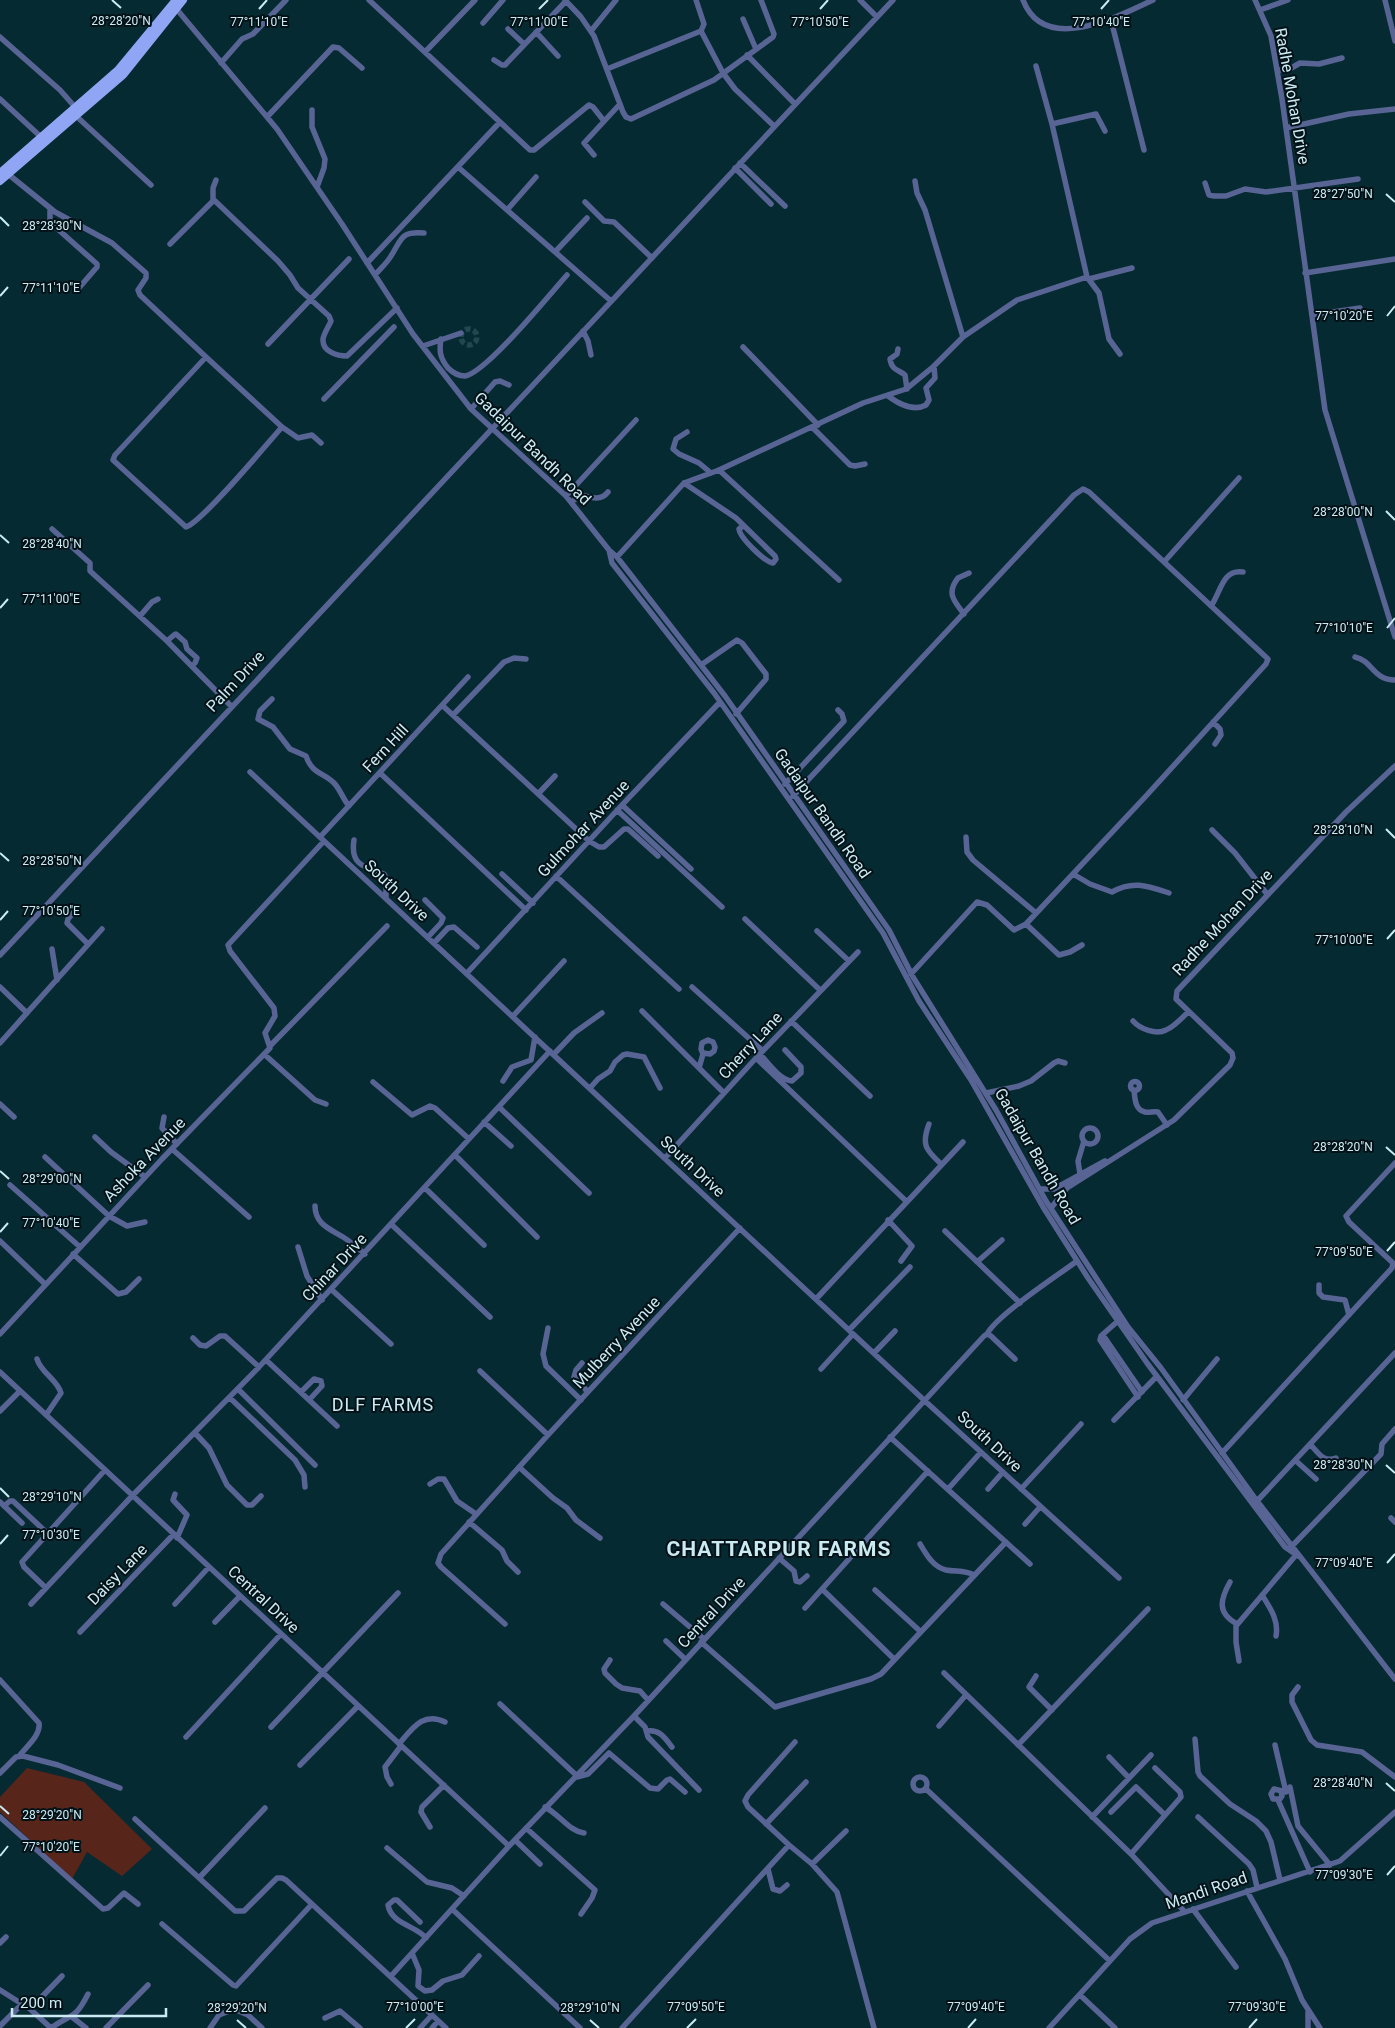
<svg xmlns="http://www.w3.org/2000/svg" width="1395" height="2028" font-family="Roboto,sans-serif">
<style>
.green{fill:#58251b}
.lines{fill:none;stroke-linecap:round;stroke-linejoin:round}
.minor-tunnel{stroke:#23474e;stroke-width:5.5;stroke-dasharray:5.5 3;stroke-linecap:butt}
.minor{stroke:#586493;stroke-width:5.5}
.major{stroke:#90a5f3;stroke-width:8}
.ticks{fill:none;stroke:#cbebf2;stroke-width:2}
.labels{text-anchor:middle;stroke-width:4;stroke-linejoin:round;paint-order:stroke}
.street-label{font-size:16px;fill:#cbebf2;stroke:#001217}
.neighbourhood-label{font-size:18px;letter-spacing:1px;fill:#cbebf2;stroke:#001217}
.district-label{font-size:21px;font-weight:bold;letter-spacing:1px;fill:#cbebf2;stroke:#001217}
.ticks-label{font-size:12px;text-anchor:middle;fill:#cbebf2;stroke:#001217;stroke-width:4;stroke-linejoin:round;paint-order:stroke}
</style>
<rect width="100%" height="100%" fill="#052a31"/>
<path class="green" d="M27 1768 84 1782 152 1849 122 1876 87 1852 72 1879 0 1812V1797Z"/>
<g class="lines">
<path class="minor-tunnel" d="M461 337a8 8 0 1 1 16 0a8 8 0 1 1-16 0Z"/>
<path class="minor" d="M369 0 530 150H534L589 105 593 107 604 121
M565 0 581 17 594 36 623 112 626 117 631 119 714 80 773 37 774 34 761 0
M860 0 877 17
M1023 0C1044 55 1117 17 1153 0
M1255 0 1271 36 1282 99 1325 410 1395 637
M1385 0 1395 41
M174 6 277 129 342 224 413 334 471 409 566 496 609 550 617 557 725 696 889 930 913 977 996 1110 1046 1201 1128 1327 1161 1368 1257 1501 1395 1679
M1260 10 1288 0
M743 19 756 49
M1111 20 1144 150
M483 23 503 0
M508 29 524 44
M591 31 616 0
M701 31 723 73 735 89 774 126
M536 32 558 56
M0 37 60 90 75 107
M425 52 475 0
M747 55 795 104
M494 60 502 65H505L566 1
M221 63 242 39 253 34 286 0
M607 69 701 31 704 24 696 0
M1277 70H1288L1300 63 1319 64 1342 58
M0 99 41 137
M312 110V127L325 159 324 168 317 187
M75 115 151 185
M267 117 333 47 339 48 362 68
M1052 124 1096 114 1105 131
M1286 128 1349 114 1395 109
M594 155 584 143 620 104
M740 163 785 206
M458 167 611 301
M735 168 771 204
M8 174 55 212 112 243 146 273V278L138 290 140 295 206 357 115 455 113 460 186 527C202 522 266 445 282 427L206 357
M915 181 917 193 925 210 963 337
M1205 183 1209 195 1214 196H1226L1245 189 1266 192 1358 179
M214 200 278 261 290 275 298 288 329 316 331 321C329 326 324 333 323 339 322 352 338 356 347 356L397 308
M585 202 604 221 614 222 652 258
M50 208V219L52 224 97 264V267L78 289
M507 210 536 177
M170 244 213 201V188L216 180
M555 252 587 218
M367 263 500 122
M1305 273 1395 259
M375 275C380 269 387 263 391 256 402 239 400 231 424 233
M1087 277 1099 293 1109 339 1120 354
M1089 279 1132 268
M1312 315 1360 308
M583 331 588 341 591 355
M441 339C439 351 440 358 448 368 452 372 458 376 465 376 486 373 550 294 567 275
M268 344 349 259
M423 346 461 333
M743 347 818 425
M898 349 897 354 890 359C892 371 898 369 905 375L907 389
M888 396C899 404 913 412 926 405L929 400 926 388 935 378 934 366
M324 399 394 327
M471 409 495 382 500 381 509 385
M282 427 298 438 312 435 321 443
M812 427 850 465 855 466 865 464
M687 432 676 439 673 449 679 454 699 463 711 473
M719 470 839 580
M684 483 736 518 775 556 776 559 773 563C765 562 740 538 739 529L743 526
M566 496 636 420
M571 502 582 495C592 498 601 501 608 492
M52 529 90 563V571L167 641 174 635 176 634 185 642 187 649 197 658 195 663
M609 550 612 563 714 693 883 933 919 1001 971 1080 1043 1207 1088 1278 1147 1363 1285 1547 1298 1556
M617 557 684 483 719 470 863 403 906 389 934 366 963 337 1017 300 1087 277 1052 124 1036 66
M1164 562 1239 478
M1211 606C1221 592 1222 569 1243 572
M964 614C954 601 946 593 958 578L969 573
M140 616 152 602 158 599
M167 641 231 706
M1355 657C1373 661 1373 680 1395 680
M701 665 737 640 742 643 766 674V679L736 714
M272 699 260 711 258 719 273 727 290 749 306 756C312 774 323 772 334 783 340 789 343 799 349 806
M443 706 589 841 599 847H604L624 829H628L658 856
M453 715 504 662 514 658 526 659
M1213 722 1220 729 1221 735 1215 744
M250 772 925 1401 1119 1578
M380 773 526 910
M785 784 844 721 842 714 838 710
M538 794 555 776
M793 796 1074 495 1083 489 1089 492 1268 659 1266 664 1146 796 1026 924 1014 930 987 905 977 902 911 974
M622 805 691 869
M617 810 722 907
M1212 830 1235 853 1267 894
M320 837 468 677
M966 837 967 852 973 860 1036 913
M354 840C350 865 364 867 384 874L386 877V898
M502 874 533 903
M1073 874 1090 884 1112 892C1133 880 1148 886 1169 893
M556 876 679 989
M425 900 443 918 441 923 428 937
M78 907 68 919 67 923 88 944
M745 919 820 990
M1026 924 1059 955 1070 952 1082 945
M817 931 849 961
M434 943 448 928 454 927 477 947
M52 949 57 980
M0 955 893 0
M467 973 622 805 720 702
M0 987 27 1013
M692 987 763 1051
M642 1011 724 1093
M513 1016 564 961
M791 1021 870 1096
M1133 1021C1140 1029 1156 1035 1166 1030 1174 1027 1182 1018 1188 1012
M0 1043 102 929
M270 1046 387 926
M264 1054 315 1100 326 1104
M554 1054 574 1033 602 1013
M760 1054C768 1063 780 1080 792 1081L801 1073V1067L785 1050
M756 1058 906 1201
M699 1068 703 1054 701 1049 702 1043 708 1040 713 1042 715 1047 714 1051 710 1054 703 1053
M503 1081 512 1067 531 1060 535 1037
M1130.5 1086a4.5 4.5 0 1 1 9 0a4.5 4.5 0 1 1-9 0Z
M373 1082 412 1115 430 1106 435 1108 469 1139
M590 1088 598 1079 610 1071 615 1062 623 1055 627 1054 644 1057 660 1088
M1134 1090C1135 1099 1135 1110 1145 1112 1150 1113 1153 1111 1158 1112L1167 1125
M986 1093 1019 1086 1031 1081 1054 1063 1058 1061 1065 1063
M0 1104 14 1117
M499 1107 589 1193
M164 1117 162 1128 177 1144
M484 1122 511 1146
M929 1124C921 1145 926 1150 941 1164
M1082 1136a8 8 0 1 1 16 0a8 8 0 1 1-16 0Z
M95 1137 111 1152 145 1177
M172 1149 249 1217
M455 1155 537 1237
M45 1157 109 1216 127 1226 145 1222
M665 1158 756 1058 858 952
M1080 1174 1078 1161 1084 1141
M10 1185 80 1247
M425 1188 484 1245
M1041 1189H1054L1105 1161
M315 1206C315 1224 330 1229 343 1237 351 1242 358 1248 365 1254
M1051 1208 1067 1188 1174 1120 1230 1065 1233 1058 1232 1053 1176 999 1177 991 1346 812 1395 766
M888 1220 912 1246 901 1261
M392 1225 490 1317
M945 1231 1020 1303
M0 1241 45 1284
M298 1247 307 1276 322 1300
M73 1254 118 1294 126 1292 139 1279
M977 1262 1002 1240
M1319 1285V1293L1323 1297 1345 1300 1349 1315
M332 1290 391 1344
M816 1299 963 1142
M548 1328 543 1354 546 1366 581 1400
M849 1330 910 1267
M0 1334 162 1159 270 1048 265 1033 275 1016 274 1008 230 951 228 945 324 841
M987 1334C997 1315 1057 1276 1077 1261
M1102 1335 1118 1321
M193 1338 200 1345 206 1346 220 1336H225L259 1367
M874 1353 895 1331
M37 1359C41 1373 57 1379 61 1393L46 1415
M266 1360 337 1426
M582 1363 576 1370 574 1377 588 1392
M821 1369 853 1334
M480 1371 548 1435
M0 1372 509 1846
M238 1389 315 1465
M301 1392 314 1379 321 1381 322 1386 309 1400
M1138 1397 1100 1340 1101 1336 1105 1338 1142 1392
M230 1398 295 1460 304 1475 305 1487
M1183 1400 1217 1359
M0 1411 20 1391
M1114 1420 1157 1376
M195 1433 209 1448 227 1485 247 1505H252L261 1496
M890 1437 1030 1564
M1310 1444C1318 1453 1324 1463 1336 1458
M1222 1453 1392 1268 1393 1263 1349 1222 1346 1216 1395 1163
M1295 1460 1316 1479
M519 1467 553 1498 567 1508 576 1520 600 1538
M430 1484 438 1479H444L457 1501 476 1514
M948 1489 981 1452
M988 1489 1003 1472
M1021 1489 1081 1424
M175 1494 173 1500 187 1515 177 1538
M1257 1501 1395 1353
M0 1502 22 1523
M4 1506 10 1501H13L47 1533
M1391 1518 1395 1522
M469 1522 502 1550 507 1561 518 1572
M1025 1524 1040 1507
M920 1544C926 1554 933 1567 946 1570 956 1572 965 1570 974 1575
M1292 1546 1381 1454 1382 1444 1395 1429
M779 1558 794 1571 796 1581 800 1582 807 1576
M1230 1582C1220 1600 1217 1613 1237 1624
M46 1588 24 1567 22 1562 105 1470
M822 1589 894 1659
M875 1590 921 1632
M1262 1595C1270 1608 1279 1620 1276 1636
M31 1604 132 1496 259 1367 550 1051
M175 1604 209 1567
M663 1604 704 1639
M805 1608 928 1471
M215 1622 240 1596
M505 1624 441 1567 438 1563 441 1554 548 1435 740 1228
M80 1632 173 1535
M666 1641 685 1659
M701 1642 775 1707 871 1679 881 1674 1006 1542
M610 1660 604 1669 605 1673 616 1684 622 1688 640 1691 648 1700
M1239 1661 1236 1642V1626L1296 1555
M944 1673 1131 1854 1185 1912
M1036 1676 1029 1687 1052 1710
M0 1680 39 1723C41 1735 27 1746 20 1755
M1298 1687 1292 1695V1702L1311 1740 1317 1745 1362 1752 1395 1777
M500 1704 576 1775
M634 1716 645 1727 648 1737 699 1790
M939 1726 966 1695
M271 1727 398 1593
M647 1731C660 1729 665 1738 672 1747
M186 1737 281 1634
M1195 1739 1198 1772 1200 1776 1230 1804 1256 1821 1266 1831 1271 1842 1280 1880
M795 1742 748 1795 745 1801 748 1807 789 1845 812 1864 837 1892 874 2028
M399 1744C412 1729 423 1711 445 1722
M1018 1745 1148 1609
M1275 1745 1286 1792 1274 1789 1271 1794 1273 1799H1280L1282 1796 1281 1791
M1109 1757 1129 1778
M300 1765 358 1706
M0 1773 16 1757 23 1756 58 1765 120 1788
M577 1777 588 1774 609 1753 650 1788 658 1789 667 1780 670 1779 685 1792
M913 1784a7 7 0 1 1 14 0a7 7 0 1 1-14 0Z
M391 1784 387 1777 385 1767 401 1746
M1290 1787 1298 1826 1330 1865
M926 1789 1110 1961
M1278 1800 1310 1872
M545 1807C560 1815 569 1831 584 1833
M1111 1812 1136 1787 1165 1815
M0 1817 103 1909 108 1908 124 1893 138 1904
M1092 1817 1151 1755
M1198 1817 1249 1864 1253 1870 1257 1887
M135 1819 235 1911H244L277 1878H282L286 1880 446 2028
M766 1824 806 1782
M430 1827 421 1812 422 1807 444 1785
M526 1828 595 1890 592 1898 581 1914
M515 1840 540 1864
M387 1848 427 1882 452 1888 464 1896
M1131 1854 1181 1797 1180 1792 1155 1768
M812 1864 846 1831
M768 1869 773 1889 780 1891 787 1885
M199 1878 265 1808
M1247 1891 1285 1959 1302 2000 1320 2028
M452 1909 580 2028
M1193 1909 1236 1967
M420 1922 397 1900H394L388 1905C391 1924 417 1926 426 1938
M162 1924 233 1985 236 1986 312 1904
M0 1943 6 1937
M412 1953 419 1970 418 1986 425 1991 432 1990 443 1981 462 1975 479 1956
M391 1976 509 1846 634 1716 984 1336 987 1334 991 1336 1015 1359
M0 1990 30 2009 51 2028
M1080 1995 1115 2028
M30 2009 62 1976
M72 2017 86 2028
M325 2018 340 2011 360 2028
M0 2026 22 2004
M51 2028C72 2013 75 2020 88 1994
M106 2028 148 1985
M210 2028 219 2015 234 2009 248 2015 262 2028
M420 2028 432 2015
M432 2028 438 2021
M622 2028 789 1845
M1049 2028 1130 1939 1152 1923 1340 1861 1395 1812
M1308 2028V2012"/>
<path class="major" d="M0 173 118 70 176 0
M0 181 123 75 183 0"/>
</g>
<path class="ticks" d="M112 0 121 8M259 9 267 0M539 9 548 0M820 9 828 0M1101 9 1109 0M1386 194 1395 202M0 217 9 226M0 296 8 287M1387 316 1395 306M1386 511 1395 520M0 535 9 543M0 608 8 599M1387 628 1395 618M1386 829 1395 838M0 853 9 861M0 920 8 911M1387 939 1395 930M1386 1147 1395 1155M0 1171 9 1179M0 1232 8 1223M1387 1251 1395 1242M1386 1465 1395 1473M0 1488 9 1497M0 1544 8 1535M1387 1563 1395 1554M1386 1783 1395 1791M0 1806 9 1814M0 1856 8 1846M1387 1875 1395 1866M237 2020 246 2028M590 2020 599 2028M406 2028 415 2019M687 2028 696 2019M968 2028 976 2019M1249 2028 1257 2019"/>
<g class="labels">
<g class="street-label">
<text transform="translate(1293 96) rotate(80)" y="6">Radhe Mohan Drive</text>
<text transform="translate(533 448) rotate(44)" y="6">Gadaipur Bandh Road</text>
<text transform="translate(235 681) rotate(-47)" y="6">Palm Drive</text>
<text transform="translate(385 748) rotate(-47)" y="6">Fern Hill</text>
<text transform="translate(823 813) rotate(55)" y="6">Gadaipur Bandh Road</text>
<text transform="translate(583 828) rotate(-47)" y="6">Gulmohar Avenue</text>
<text transform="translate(397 890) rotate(43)" y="6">South Drive</text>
<text transform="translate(1222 922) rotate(-47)" y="6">Radhe Mohan Drive</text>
<text transform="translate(750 1045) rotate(-47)" y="6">Cherry Lane</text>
<text transform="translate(1038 1156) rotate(60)" y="6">Gadaipur Bandh Road</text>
<text transform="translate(144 1159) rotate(-46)" y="6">Ashoka Avenue</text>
<text transform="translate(693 1166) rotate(43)" y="6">South Drive</text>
<text transform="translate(334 1267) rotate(-47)" y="6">Chinar Drive</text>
<text transform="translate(616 1342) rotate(-47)" y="6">Mulberry Avenue</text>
<text transform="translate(990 1441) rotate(43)" y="6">South Drive</text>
<text transform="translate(117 1574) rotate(-46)" y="6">Daisy Lane</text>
<text transform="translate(264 1599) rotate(43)" y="6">Central Drive</text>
<text transform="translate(711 1612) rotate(-47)" y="6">Central Drive</text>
<text transform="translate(1206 1890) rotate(-19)" y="6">Mandi Road</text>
</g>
<g class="neighbourhood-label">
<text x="383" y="1411">DLF FARMS</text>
</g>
<g class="district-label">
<text x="779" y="1556">CHATTARPUR FARMS</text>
</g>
</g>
<g class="ticks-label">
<text x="121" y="25">28°28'20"N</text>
<text x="259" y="26">77°11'10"E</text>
<text x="539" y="26">77°11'00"E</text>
<text x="820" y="26">77°10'50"E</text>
<text x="1101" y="26">77°10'40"E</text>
<text x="1343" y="198">28°27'50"N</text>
<text x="52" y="230">28°28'30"N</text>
<text x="51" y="292">77°11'10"E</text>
<text x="1344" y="320">77°10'20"E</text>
<text x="1343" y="516">28°28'00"N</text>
<text x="52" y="548">28°28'40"N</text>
<text x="51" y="603">77°11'00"E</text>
<text x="1344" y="632">77°10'10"E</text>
<text x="1343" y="834">28°28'10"N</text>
<text x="52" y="865">28°28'50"N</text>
<text x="51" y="915">77°10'50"E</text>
<text x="1344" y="944">77°10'00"E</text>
<text x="1343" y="1151">28°28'20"N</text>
<text x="52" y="1183">28°29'00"N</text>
<text x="51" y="1227">77°10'40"E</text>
<text x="1344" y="1256">77°09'50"E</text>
<text x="1343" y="1469">28°28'30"N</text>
<text x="52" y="1501">28°29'10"N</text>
<text x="51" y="1539">77°10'30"E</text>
<text x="1344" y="1567">77°09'40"E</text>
<text x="1343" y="1787">28°28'40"N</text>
<text x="52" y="1819">28°29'20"N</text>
<text x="51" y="1851">77°10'20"E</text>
<text x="1344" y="1879">77°09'30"E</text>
<text x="415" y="2011">77°10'00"E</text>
<text x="696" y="2011">77°09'50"E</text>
<text x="976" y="2011">77°09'40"E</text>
<text x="1257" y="2011">77°09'30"E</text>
<text x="237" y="2012">28°29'20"N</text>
<text x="590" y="2012">28°29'10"N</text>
</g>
<path d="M12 2008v8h154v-8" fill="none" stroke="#cbebf2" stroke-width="2.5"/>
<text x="20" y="2008" font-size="15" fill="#cbebf2" stroke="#001217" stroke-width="4" paint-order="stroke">200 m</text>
</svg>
